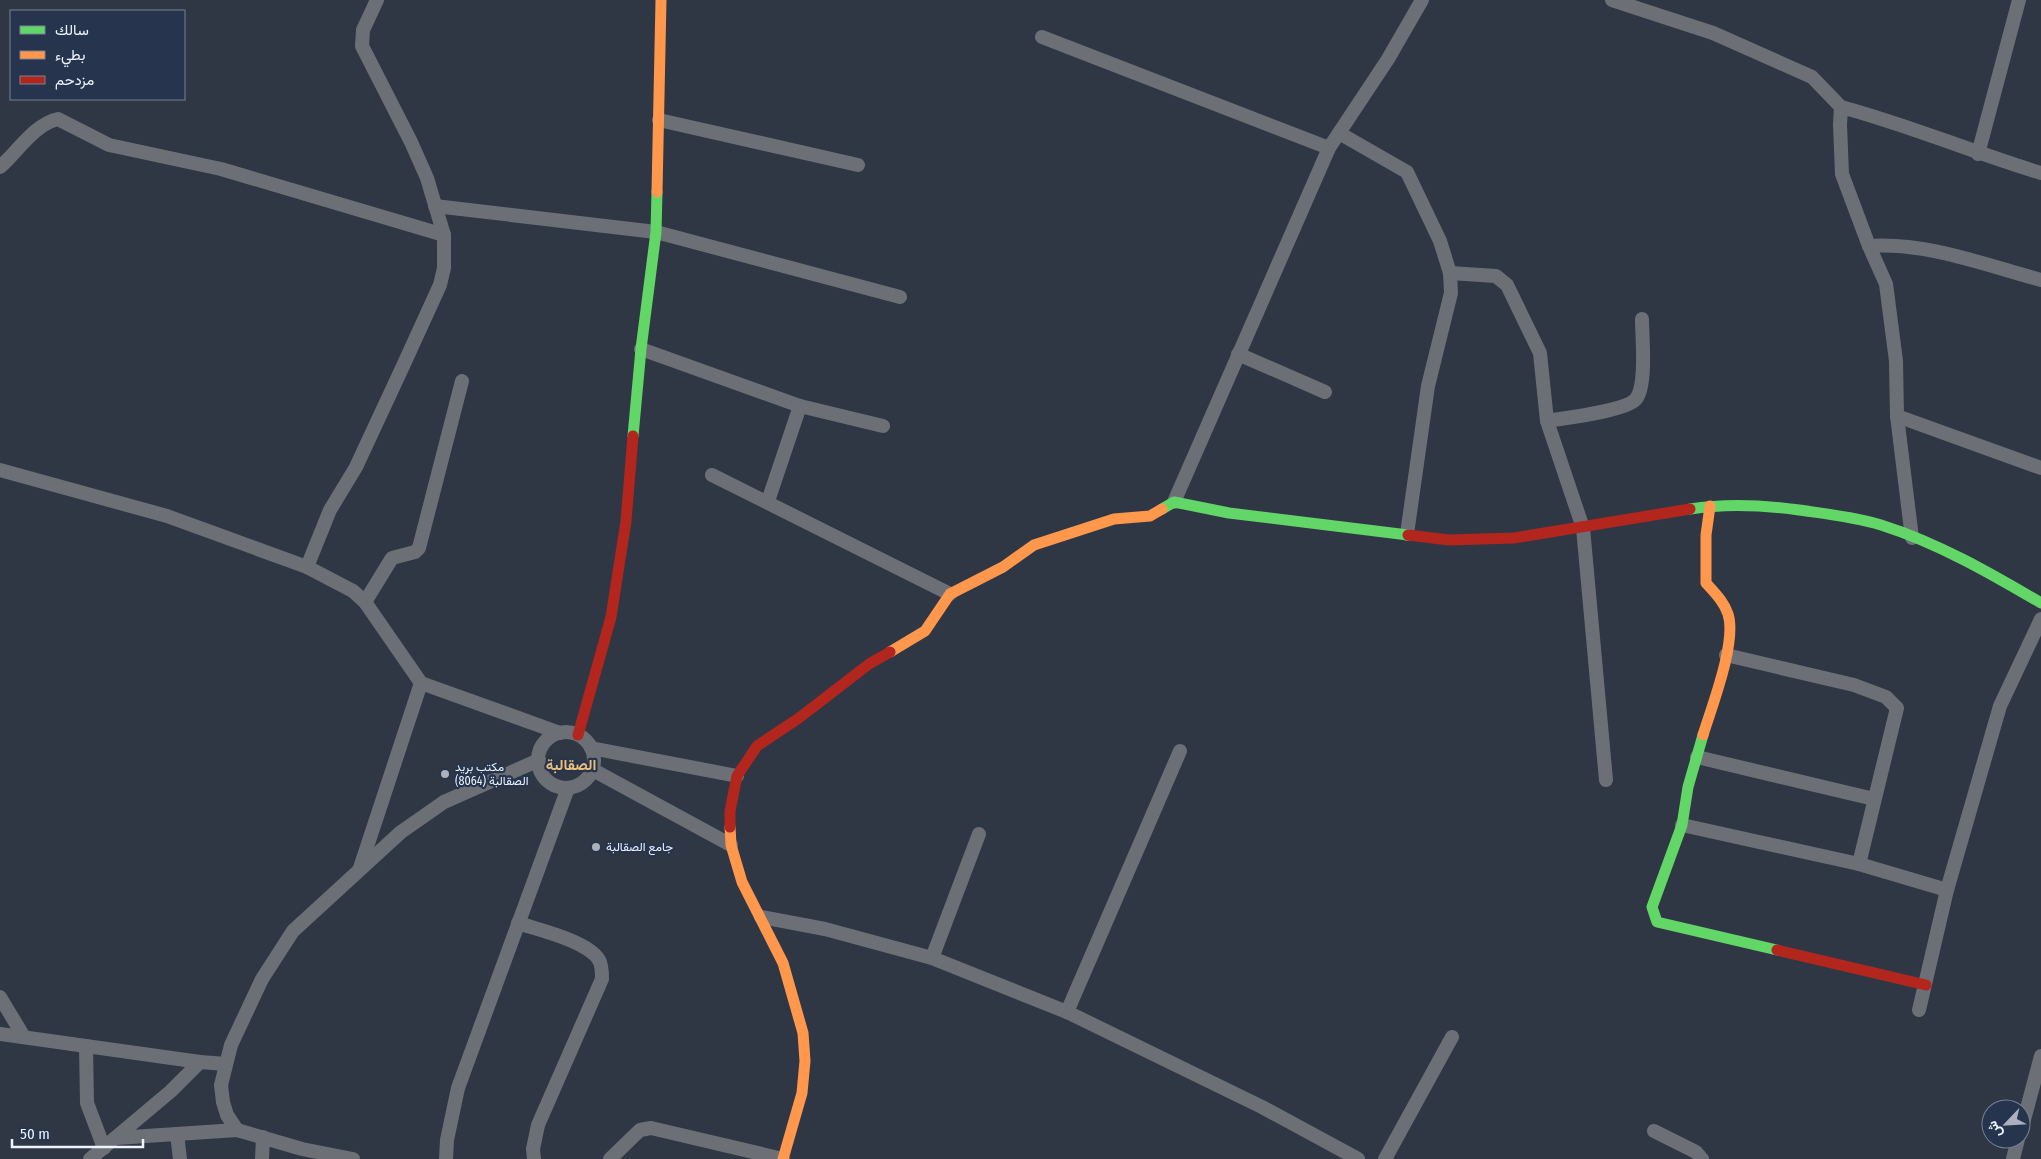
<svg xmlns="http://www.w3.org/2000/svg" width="2041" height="1159" viewBox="0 0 2041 1159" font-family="'Fira Sans Condensed',Vazirmatn,sans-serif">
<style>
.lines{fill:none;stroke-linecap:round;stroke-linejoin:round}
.street{stroke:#6c7076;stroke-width:14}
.fast{stroke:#63d668;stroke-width:11}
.slow{stroke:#ff974d;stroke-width:11}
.jam{stroke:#b3261e;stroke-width:11}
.poi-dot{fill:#abb2bd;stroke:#26354d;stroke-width:2}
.labels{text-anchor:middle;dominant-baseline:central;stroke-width:4.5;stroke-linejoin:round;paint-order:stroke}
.poi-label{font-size:12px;fill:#eef4fe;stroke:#26354d;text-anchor:start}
.quarter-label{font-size:15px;font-weight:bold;fill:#ebbe7a;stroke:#26354d}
</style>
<rect width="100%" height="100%" fill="#2f3744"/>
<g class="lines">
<g class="street">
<path d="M1612 0 1713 33 1812 77 1841 107"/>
<path d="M1042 37 1329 148"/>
<path d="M659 120 858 165"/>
<path d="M1339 133 1407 172 1440 241 1450 273 1451 293 1428 386 1407 534"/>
<path d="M1978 154 2019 0"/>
<path d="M0 167C18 151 35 124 58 119L109 145 221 169 444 235"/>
<path d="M435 206 656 232 900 297"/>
<path d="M1869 246C1927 242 1985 265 2041 280"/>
<path d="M1450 273 1496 276 1507 285 1540 353 1547 421 1583 528 1606 780"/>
<path d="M641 349 800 406 883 426"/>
<path d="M1238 354 1325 392"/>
<path d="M1897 416 2041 468"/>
<path d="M1547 421C1565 418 1626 411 1636 399 1647 385 1642 337 1642 319"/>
<path d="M0 470 167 516 307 567 353 591 365 602 421 683 560 733"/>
<path d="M712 475 950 594"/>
<path d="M768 501 800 406"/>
<path d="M1174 502 1329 148 1388 59 1422 0"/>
<path d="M1912 538 1897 416 1896 361 1886 284 1869 246 1842 174 1840 125 1841 107C1909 125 1974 153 2041 173"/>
<path d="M307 567 330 510 356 467 403 366 440 285 444 268V235L427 178 411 142 362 46 363 30 377 0"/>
<path d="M365 602 392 558 415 552 419 548 462 381"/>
<path d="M1726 655 1854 685 1886 697 1897 708 1859 864"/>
<circle cx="566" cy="760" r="28"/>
<path d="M591 748 737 776"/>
<path d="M1697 757 1874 799"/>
<path d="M593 770 731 845"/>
<path d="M1682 825 1859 864 1947 890 2000 706 2041 619"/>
<path d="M360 868 421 683"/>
<path d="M761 917 825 929 932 958 1067 1012 1262 1107 1358 1159"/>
<path d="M518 923C539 930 588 941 599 960 602 965 602 972 602 979L538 1125 533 1149 534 1159"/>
<path d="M932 958 979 834"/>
<path d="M0 997 24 1037"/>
<path d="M1919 1010 1947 890"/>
<path d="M1067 1012 1180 751"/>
<path d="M0 1034 200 1062 226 1064"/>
<path d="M86 1046 87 1103 104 1148"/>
<path d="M237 1130 227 1115 223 1102 221 1085 231 1045 262 979 293 931 401 832 444 802 539 760"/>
<path d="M1654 1131 1696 1152 1702 1159"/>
<path d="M2021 1131 2041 1056"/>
<path d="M177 1134 180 1159"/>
<path d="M116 1138 237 1130 302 1149 353 1159"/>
<path d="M90 1159 171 1091 200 1062"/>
<path d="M262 1159 263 1137"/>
<path d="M446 1159 447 1140 458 1088 568 788"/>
<path d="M610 1159 640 1130 651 1128 783 1159"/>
<path d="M1385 1159 1452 1037"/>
<path d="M2013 1159 2018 1139"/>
</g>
<g class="fast">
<path d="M633 436 641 349 656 232 657 192"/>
<path d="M1162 509 1174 502 1229 513 1408 535"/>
<path d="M1690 509C1727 503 1763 505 1799 510 1827 514 1855 517 1881 525 1938 543 1990 573 2041 603"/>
<path d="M1703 735 1688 787 1682 825 1652 907 1657 922 1777 950"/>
</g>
<g class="slow">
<path d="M657 192 661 0"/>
<path d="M890 652 925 631 950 594 1003 567 1034 545 1114 519 1150 516 1162 509"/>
<path d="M1703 735C1712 706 1737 642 1728 614 1724 602 1715 593 1706 583V535L1710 506"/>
<path d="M730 827 731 845 742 882 783 963 803 1033 805 1061 802 1093 783 1159"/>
</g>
<g class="jam">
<path d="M1408 535 1449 540 1514 538 1690 509"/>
<path d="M578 735 611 617 626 521 633 436"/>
<path d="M730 827V811L737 776 757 746 799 718 869 664 890 652"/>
<path d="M1777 950 1926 985"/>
</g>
</g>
<g class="poi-dot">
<circle cx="445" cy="774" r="5"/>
<circle cx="596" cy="847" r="5"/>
</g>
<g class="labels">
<g class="poi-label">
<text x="455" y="767">مكتب بريد<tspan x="455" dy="14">الصقالبة (8064)</tspan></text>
<text x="606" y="847">جامع الصقالبة</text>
</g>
<g class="quarter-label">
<text x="571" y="765">الصقالبة</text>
</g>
</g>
<rect x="10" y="10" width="175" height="90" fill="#26354d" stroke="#768194"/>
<rect x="20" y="26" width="25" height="8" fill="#63d668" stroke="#768194"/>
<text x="55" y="35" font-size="15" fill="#eef4fe">سالك</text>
<rect x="20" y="51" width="25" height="8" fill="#ff974d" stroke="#768194"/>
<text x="55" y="60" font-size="15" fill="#eef4fe">بطيء</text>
<rect x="20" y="76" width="25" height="8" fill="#b3261e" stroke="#768194"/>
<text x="55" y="85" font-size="15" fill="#eef4fe">مزدحم</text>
<g transform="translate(2006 1124) rotate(245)"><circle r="24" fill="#26354d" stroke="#768194"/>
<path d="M0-4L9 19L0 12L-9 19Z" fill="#abb2bd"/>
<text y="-8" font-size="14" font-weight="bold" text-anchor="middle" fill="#eef4fe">ش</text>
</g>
<path d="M12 1139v8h131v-8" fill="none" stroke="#eef4fe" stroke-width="2.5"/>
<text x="20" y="1139" font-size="15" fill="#eef4fe" stroke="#26354d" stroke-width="4" paint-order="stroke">50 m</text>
</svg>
